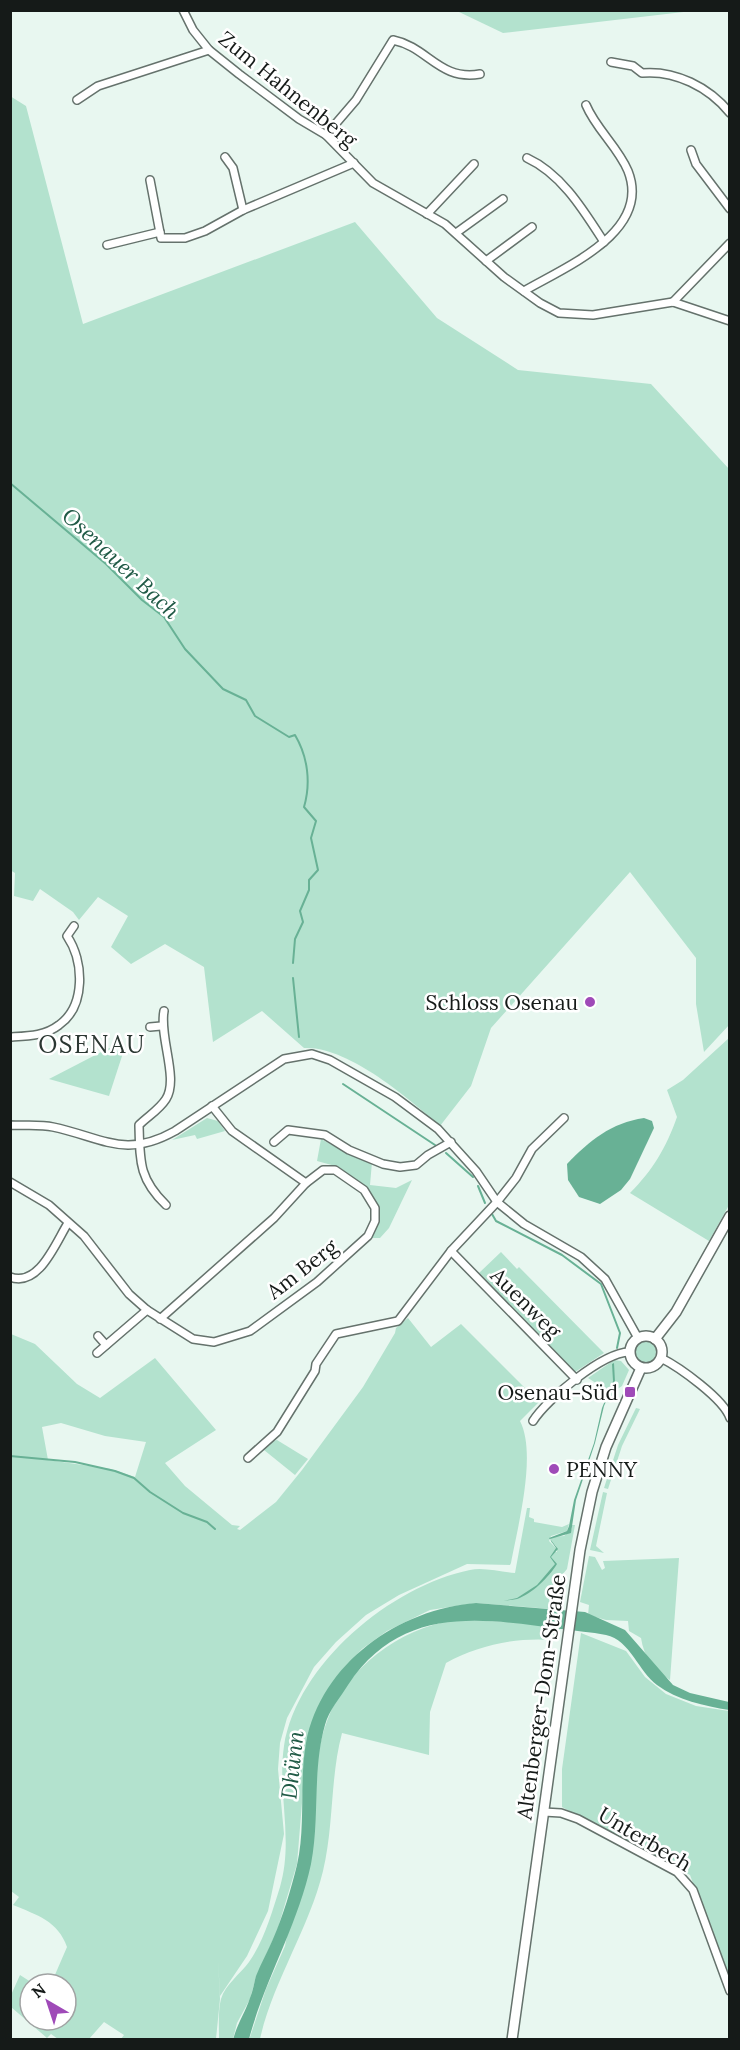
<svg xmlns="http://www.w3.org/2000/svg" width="740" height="2050" viewBox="0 0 740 2050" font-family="Lora,serif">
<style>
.green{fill:#b3e2ce;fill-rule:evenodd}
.water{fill:#68b195}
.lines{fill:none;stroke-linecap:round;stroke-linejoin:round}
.stream{stroke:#68b195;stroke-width:2}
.minor-casing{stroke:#65726c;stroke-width:10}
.secondary-casing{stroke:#65726c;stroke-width:12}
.minor{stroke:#fff;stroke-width:7}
.secondary{stroke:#fff;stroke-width:9}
.poi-dot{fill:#9f4ab8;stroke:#fff;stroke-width:2}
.labels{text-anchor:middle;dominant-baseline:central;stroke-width:5;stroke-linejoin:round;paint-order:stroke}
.street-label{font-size:21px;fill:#151a18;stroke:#fff}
.poi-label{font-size:21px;fill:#151a18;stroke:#fff;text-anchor:end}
.water-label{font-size:22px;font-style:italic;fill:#205a46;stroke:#fff}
.quarter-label{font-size:24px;letter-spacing:1.5px;fill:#2b3732;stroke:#fff}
</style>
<rect width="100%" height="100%" fill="#e8f7f0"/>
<g class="green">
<path d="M457 11H692L503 33Z"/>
<path d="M10 96 26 106 83 324 355 222 437 318 518 370 651 384 729 469 730 1024 704 1052 696 1004V958L630 872 491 1028 471 1086 440 1126C409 1098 346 1045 304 1048L262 1011 213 1042 204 967 165 944 131 964 111 947 128 916 98 897 79 920 73 912 40 889 33 901 14 896 15 873 10 870Z"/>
<path d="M729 1038V1205L709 1241 630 1193C653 1170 666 1148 677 1117L667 1090 683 1080Z"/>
<path d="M109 1048 123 1053 109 1096 49 1079Z"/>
<path d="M207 1118 218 1121 225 1131 197 1139 195 1135 172 1140Z"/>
<path d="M321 1139 345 1152 372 1162 370 1185 396 1188 412 1180 389 1228 380 1238H369L378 1208 374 1198 365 1187 339 1167 317 1161Z"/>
<path d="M501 1252 517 1269 519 1267 604 1353 575 1372 479 1273Z"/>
<path d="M408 1318 431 1347 461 1324 539 1402 520 1421C537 1454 518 1525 511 1563L510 1565 467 1564 399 1595 366 1615 336 1642 314 1667 287 1718 280 1743 278 1769 284 1834 268 1911 247 1956 220 1996 218 1958 220 1999 216 2039H121L124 2035 104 2022 89 2039H58L51 2034 47 2038 11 2007V1995L20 1975 34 1984H30V2020H66V1984H51L67 1947C58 1921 37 1915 13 1905L19 1897 11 1891V1334L35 1344 77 1384 100 1398 155 1358 216 1430 165 1463 185 1486 232 1525 240 1526 237 1529 240 1530 276 1502 302 1470 363 1387 395 1333 396 1328ZM61 1423 105 1436 146 1442 135 1477 111 1469 48 1460 42 1427Z"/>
<circle cx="645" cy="1352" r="11"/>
<path d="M614 1360 621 1361 629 1370 622 1386 613 1392 616 1395 614 1397 600 1392 602 1387 588 1378Z"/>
<path d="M636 1408 640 1409 622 1446 608 1489 604 1488 618 1445Z"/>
<path d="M277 1440 308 1459 295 1475 264 1450 270 1442Z"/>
<path d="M603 1492 607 1493 596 1546 604 1553 590 1550Z"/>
<path d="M527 1508H530L529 1517 534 1519V1522L562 1527 569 1524 567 1531 551 1536 549 1541 556 1548 555 1552H557L556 1546 551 1542V1537L564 1536 572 1529 571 1525H575L567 1569 562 1575 566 1576 563 1610 476 1603 430 1610 387 1631 362 1649 343 1669 314 1719 307 1742 297 1864 277 1931 256 1977 250 1999 237 2023 233 2039 219 2040C219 2027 218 2010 221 1999 225 1985 241 1973 249 1962 264 1941 272 1912 280 1887 294 1839 277 1793 284 1746 297 1664 391 1586 470 1570 483 1567 501 1572 515 1573Z"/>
<path d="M589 1556 595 1557 602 1570 605 1568 603 1561 679 1558 670 1680C654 1669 644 1658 641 1638L629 1631 628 1621 606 1620 588 1615 589 1605 580 1602Z"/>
<path d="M454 1620 521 1622 560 1629 553 1640C517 1637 478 1645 446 1663L430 1712 429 1755 342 1733C330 1778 334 1825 323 1871 309 1929 273 1981 260 2039L249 2040 266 1989 285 1946 315 1789C316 1767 319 1742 327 1721 347 1667 399 1629 454 1620Z"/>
<path d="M581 1633 626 1651 645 1677 666 1694 696 1706 729 1711V1980L690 1875 562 1807V1769Z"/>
</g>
<g class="water">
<path d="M644 1118 652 1121 654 1128 630 1179 621 1190 600 1204 579 1197 568 1180 567 1164C590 1140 611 1123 644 1118Z"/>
<path d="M614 1363 615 1382 604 1406 595 1443 576 1500 571 1533 550 1539 558 1549 551 1557 557 1564C549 1577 532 1594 517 1599 512 1600 507 1600 503 1601L517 1598 537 1585 555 1564 550 1557 556 1548 549 1538 567 1531 569 1526 574 1500 594 1443 602 1408 613 1381 612 1364Z"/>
<path d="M476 1603 585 1612 625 1630 673 1685 690 1693 729 1702V1710C705 1706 677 1700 657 1685 639 1672 630 1640 606 1635 591 1632 576 1631 561 1629 479 1618 401 1605 348 1685 340 1698 329 1710 325 1725 312 1771 320 1818 311 1864 298 1925 265 1979 249 2039L233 2040C237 2024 245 2013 250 1998 253 1991 254 1983 256 1976 261 1963 268 1951 273 1939 283 1916 291 1889 297 1865 306 1826 299 1783 306 1743 321 1663 399 1609 476 1603Z"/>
</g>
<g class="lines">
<g class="stream">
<path d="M10 483 106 564 142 600 164 617 185 649 223 689 246 700 255 716 289 737 295 735C308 757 311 783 304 807L316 821 311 838 318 870 309 880V890L300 911 303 922 295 939 293 963"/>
<path d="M293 978 299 1037"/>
<path d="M343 1084 435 1145"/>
<path d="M446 1153 473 1177"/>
<path d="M478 1186 485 1203"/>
<path d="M492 1214 496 1221 562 1255 601 1284 620 1333 617 1348"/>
<path d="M10 1456 75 1462 115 1471 134 1478 150 1492 183 1513 207 1522 215 1529"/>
</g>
<defs>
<g id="minor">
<path d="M183 10 193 30 209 50 239 74 299 119 326 135 373 183 445 224 504 277 540 303 559 313 593 315 673 302 730 321"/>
<path d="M611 62 633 66 642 73C675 70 709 87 730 113"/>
<path d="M77 100 98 86 209 50"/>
<path d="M326 135 356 100 393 40C428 47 439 81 480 74"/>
<path d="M691 150 696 164 730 209"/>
<path d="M225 157 233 168 243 210"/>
<path d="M527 158C562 174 584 211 604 242"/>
<path d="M150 180 161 238H185L205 231 243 210 354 163"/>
<path d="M427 214 474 164"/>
<path d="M456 233 503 199"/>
<path d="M107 245 160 232"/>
<path d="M486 261 532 227"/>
<path d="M524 291C565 267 652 232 628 171 618 147 596 129 586 105"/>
<path d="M673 302 730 243"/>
<path d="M164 1011C159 1037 179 1079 166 1099 159 1110 148 1116 139 1125 140 1162 139 1179 166 1205"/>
<path d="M150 1027 161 1026"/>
<path d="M10 1037C28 1036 45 1036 59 1025 86 1006 84 961 67 936L74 926"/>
<path d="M10 1125C24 1126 40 1124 53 1127 104 1138 125 1159 175 1131L284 1059 312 1054 330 1060 395 1097 438 1129 476 1171 497 1202 524 1224 581 1257 605 1279 638 1338"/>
<path d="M274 1142 288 1130 325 1135 349 1150 383 1164 400 1167 416 1165 428 1155 451 1142"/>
<path d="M10 1182 49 1205 84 1236 129 1294 147 1310 193 1339 214 1342 250 1331 317 1282 368 1236 375 1221V1208L364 1190 335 1170H323L306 1183"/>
<path d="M451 1251 577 1380"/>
<path d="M10 1277C39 1288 56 1242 68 1223"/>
<path d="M160 1319 274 1218 306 1183 232 1131 212 1106"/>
<path d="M98 1336 106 1345"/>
<path d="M97 1353 147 1310"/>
<path d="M661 1358C679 1367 724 1399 730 1418"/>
<path d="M533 1421C547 1399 602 1353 629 1352"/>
<path d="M248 1458 277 1432 315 1371 316 1364 336 1334 398 1321 451 1251 497 1202 516 1178 532 1149 564 1118"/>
<path d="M544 1812 561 1813 578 1819 677 1872 693 1890 730 1991"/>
</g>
<g id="secondary">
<circle cx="646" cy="1352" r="16"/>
<path d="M655 1339 676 1312 730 1216"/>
<path d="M512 2040 580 1550 592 1492 606 1447 641 1368"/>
</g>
</defs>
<use href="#minor" class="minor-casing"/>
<use href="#secondary" class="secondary-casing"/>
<use href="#minor" class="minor"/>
<use href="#secondary" class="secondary"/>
</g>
<g class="poi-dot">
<circle cx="590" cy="1002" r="6"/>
<rect x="624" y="1386" width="12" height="12" rx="3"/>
<circle cx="554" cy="1469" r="6"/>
</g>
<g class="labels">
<g class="street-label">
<text transform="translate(288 89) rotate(39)">Zum Hahnenberg</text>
<text transform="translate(302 1269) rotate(-38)">Am Berg</text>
<text transform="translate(526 1303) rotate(45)">Auenweg</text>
<text transform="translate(541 1697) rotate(-82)">Altenberger-Dom-Straße</text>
<text transform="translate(645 1839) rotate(31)">Unterbech</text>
</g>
<g class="poi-label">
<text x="578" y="1002">Schloss Osenau</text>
<text x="618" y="1392">Osenau-Süd</text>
<text x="566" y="1469" text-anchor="start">PENNY</text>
</g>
<g class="water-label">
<text transform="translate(121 563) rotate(43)">Osenauer Bach</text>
<text transform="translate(292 1765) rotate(-84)">Dhünn</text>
</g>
<g class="quarter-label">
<text x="92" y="1044">OSENAU</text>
</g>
</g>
<rect width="740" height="2050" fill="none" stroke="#151a18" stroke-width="24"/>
<g transform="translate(48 2002) rotate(321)"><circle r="28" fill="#ffffff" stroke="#a1a3a3" stroke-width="1.5"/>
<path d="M0-4.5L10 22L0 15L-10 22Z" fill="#9f4ab8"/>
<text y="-9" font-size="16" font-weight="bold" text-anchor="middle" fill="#151a18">N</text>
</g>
</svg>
